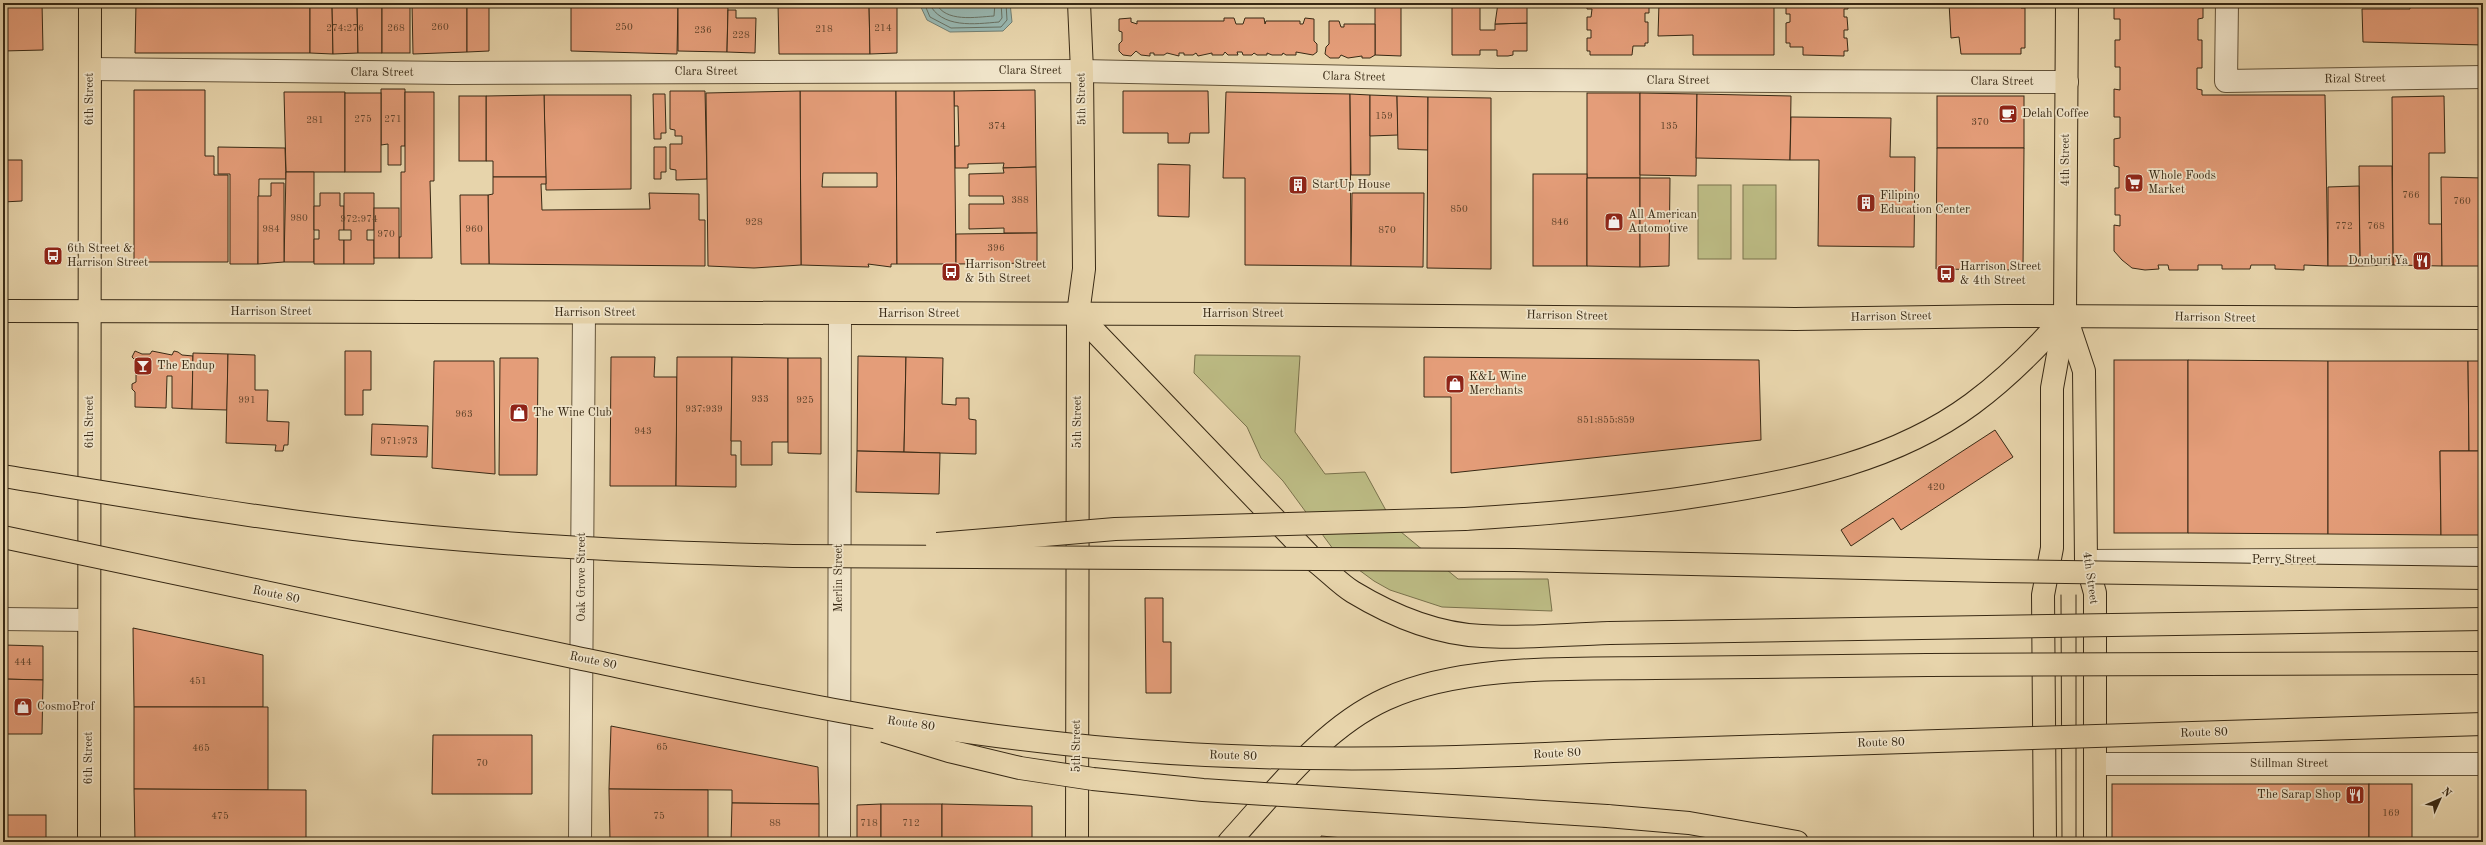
<svg xmlns="http://www.w3.org/2000/svg" width="2486" height="845" viewBox="0 0 2486 845" font-family="'Old Standard TT',serif">
<style>
.green{fill:#bcbb84;stroke:#7a724c}
.water{fill:#98b7b1;stroke:#727e72}
.lines{fill:none;stroke-linecap:round;stroke-linejoin:round}
.shore{stroke:#687062;stroke-width:1}
.building{fill:#e49d79;stroke:#382914;fill-rule:evenodd}
.minor-casing{stroke:#64543a;stroke-width:24}
.major-casing{stroke:#382914;stroke-width:24}
.highway-casing{stroke:#382914;stroke-width:24}
.minor{stroke:#efe3c8;stroke-width:22}
.major{stroke:#e7d4ab;stroke-width:22}
.highway{stroke:#e7d4ab;stroke-width:22}
.tram{stroke:#382914;stroke-width:1}
.highway-bridge-casing{stroke:#382914;stroke-width:24;stroke-linecap:butt}
.highway-bridge{stroke:#e7d4ab;stroke-width:22}
.labels{text-anchor:middle;dominant-baseline:central;stroke-width:3.5;stroke-linejoin:round;paint-order:stroke}
.number-label{font-size:10px;fill:#63462d}
.street-label{font-size:12px;fill:#382914;stroke:#efe3c8}
.poi-label{font-size:12px;fill:#382914;stroke:#efe3c8;text-anchor:start}
</style>
<rect width="100%" height="100%" fill="#e7d4ab"/>
<filter id="stains"><feTurbulence type="fractalNoise" baseFrequency=".005" numOctaves="4"/><feColorMatrix values="0 0 0 0 .2 0 0 0 0 .09 0 0 0 0 .02 0 0 0 .5 -.17"/></filter>
<radialGradient id="worn" r=".72"><stop offset=".6" stop-color="#630" stop-opacity="0"/><stop offset="1" stop-color="#630" stop-opacity=".3"/></radialGradient>
<g class="green">
<rect x="1698" y="185" width="33" height="74"/>
<rect x="1743" y="185" width="33" height="74"/>
<path d="M1195 355 1300 356 1295 432 1325 474 1365 472 1395 527 1458 579H1548L1552 611 1442 607 1390 590 1374 581 1336 553 1283 481 1261 458 1247 427 1194 373Z"/>
</g>
<path class="water" d="M919 3H1010L1012 22 1003 31 950 32 927 20Z"/>
<g class="lines">
<g class="shore">
<path d="M924 3 930 17 951 28 1001 27 1007 20 1006 3"/>
<path d="M929 3C941 29 975 24 999 22L1002 18 1001 3"/>
<path d="M936 3C945 23 976 17 994 16L995 3"/>
</g>
</g>
<g class="building">
<path d="M3 3H42L43 50 3 51Z"/>
<path d="M136 3H310V53H135Z"/>
<path d="M310 3H332L333 54 310 53Z"/>
<path d="M332 3H357L358 53 333 54Z"/>
<path d="M357 3H382V53H358Z"/>
<rect x="382" y="3" width="28" height="50"/>
<path d="M412 3H467V52L413 54Z"/>
<path d="M467 3H489V51L467 52Z"/>
<path d="M571 3H678L677 54 571 51Z"/>
<path d="M678 3H728L727 52 678 51Z"/>
<path d="M778 3H869L870 54H779Z"/>
<path d="M869 3H897V53L870 54Z"/>
<path d="M1375 3H1401V56L1375 55Z"/>
<path d="M1452 3H1480V30H1495V24L1527 23V51H1513V55L1508 56H1497V50H1480V55H1452Z"/>
<path d="M1498 3H1527V23L1495 24Z"/>
<path d="M1587 3H1649V13H1645V22H1648V43H1645V46H1633L1632 55H1590V51H1587V38H1591V30H1587V17H1591L1592 9H1587Z"/>
<path d="M1659 3H1774V55H1693V35L1658 36Z"/>
<path d="M1786 3H1848V9H1844V17H1847L1848 30H1844V38H1847L1848 51H1844V56L1803 55V47H1790V43H1786V23L1790 22V14H1786Z"/>
<path d="M1949 3H2021V8H2025V48H2021V54H1961L1959 37 1951 38Z"/>
<path d="M2114 3H2203V18L2198 19V40H2202V68H2197V89L2202 90V95H2325L2328 266 2304 265V270L2275 269V265H2251L2250 269H2222V265H2198V270H2169L2168 265H2158L2159 269 2145 270 2132 268 2122 260 2114 251V225L2120 226V215H2115V188H2119V167L2114 166V139L2120 138V117H2114V89L2120 90V67H2115V40H2120V19H2114Z"/>
<path d="M2410 3H2483V45L2363 42 2362 9H2410Z"/>
<path d="M728 10H736V18H756L755 53 727 52Z"/>
<path d="M1131 18V22L1137 24V21H1224V18H1234L1236 24H1243L1245 18H1264L1265 24 1266 21H1300V24H1303L1305 18 1314 19V41L1317 44V52L1313 55 1296 52V55H1286L1283 53 1282 55H1272L1267 53V55H1257L1254 53 1252 55H1243L1242 52H1237L1238 55H1228L1225 52 1223 55H1212V53L1198 56 1196 53 1193 55H1184V53H1179V56L1167 53 1164 55H1154V53H1150V56L1141 55 1136 51 1131 56 1123 55 1119 51V44L1122 41V32L1119 31V19Z"/>
<path d="M1329 21H1339L1341 27H1344V24H1375V55L1370 58H1362V56L1348 58 1341 55 1339 58H1330L1325 54 1326 47 1329 44Z"/>
<path d="M381 89H405V146H401V165H388V144L381 145Z"/>
<path d="M134 90H205V156H214V175H228V262H134Z"/>
<path d="M1035 90 1036 167 1003 168 1004 163 968 164V168H955V146H959L958 106H954V91Z"/>
<path d="M670 91H705L707 179 676 180V170L670 169V144H682V136H675V130L670 129Z"/>
<path d="M800 91H896L897 264H891V267L868 264 869 267 801 265ZM823 173H877V187H822Z"/>
<path d="M800 91 801 265 754 268 708 266 706 93Z"/>
<path d="M896 91H954L956 264H897Z"/>
<path d="M1123 91H1208L1209 133H1190L1189 143H1168V133H1123Z"/>
<path d="M284 92H345V172H286Z"/>
<path d="M405 92H434V181H430L432 258H399V237H401V172H405Z"/>
<path d="M1226 92 1350 94 1351 266 1245 265V178H1223Z"/>
<rect x="345" y="93" width="36" height="79"/>
<rect x="1587" y="93" width="53" height="85"/>
<path d="M1640 93 1697 94 1696 176 1640 175Z"/>
<path d="M653 94H665L666 133H661V139H654Z"/>
<path d="M1350 94 1370 95V175H1351Z"/>
<path d="M1697 94 1791 96 1790 160 1696 158Z"/>
<path d="M544 95H631V189L546 190Z"/>
<path d="M544 95 546 177H493V161H486V96Z"/>
<path d="M1370 95 1397 96 1398 135 1370 136Z"/>
<rect x="459" y="96" width="27" height="65"/>
<path d="M1397 96 1428 97V150L1398 149Z"/>
<rect x="1937" y="96" width="87" height="52"/>
<path d="M2444 96 2445 153H2429V224H2442V266L2393 265 2392 97Z"/>
<path d="M1428 97 1491 98V269L1427 268Z"/>
<path d="M1791 117 1891 118 1890 157H1915L1914 247 1818 246 1819 160H1790Z"/>
<path d="M218 147 285 148 286 179H259L258 264H230V174H218Z"/>
<path d="M654 147H666V172H661V179H654Z"/>
<path d="M1937 148H2024L2023 270 1936 269Z"/>
<path d="M3 160H22V201L3 202Z"/>
<path d="M1158 164 1190 165 1189 217 1158 216Z"/>
<path d="M2359 166H2392L2393 265 2360 266Z"/>
<path d="M1036 167 1037 233H1004V228L969 229V204H1004L1003 196H969V174L1004 173 1003 168Z"/>
<path d="M286 172H314V262H284Z"/>
<rect x="1533" y="174" width="54" height="92"/>
<path d="M493 177H546V184H541L542 210 650 209 649 193 699 194V220H705V266L489 264 488 195 493 194Z"/>
<path d="M2441 177 2483 178V266H2442Z"/>
<path d="M1587 178H1640V267L1587 266Z"/>
<path d="M1640 178H1670L1669 266 1640 267Z"/>
<path d="M271 183H284V262L258 264V196H271Z"/>
<path d="M2359 186 2360 266H2328V187Z"/>
<path d="M320 193H340V206H344V230H339V240H344V264H314V239H319V230H314V206H320Z"/>
<path d="M344 193H374V230H367V240H374V264H344V240H351V230H344Z"/>
<path d="M1352 193H1424L1423 267 1351 266Z"/>
<path d="M460 195H488L489 264H461Z"/>
<rect x="374" y="208" width="25" height="50"/>
<path d="M1037 233V263L956 264V234Z"/>
<path d="M135 351 142 354H150L152 351 172 355 174 351 178 352 182 355 193 356 192 409 172 408V376H167L166 408 135 407V392L132 389V384L136 382V361L132 357Z"/>
<path d="M345 351H371V390H363V415H345Z"/>
<path d="M193 353 228 354 227 410 192 409Z"/>
<path d="M228 354 255 355V390H268L267 421 289 422 288 445H284L283 451H275L276 445 226 443Z"/>
<path d="M858 356 906 357 904 452 857 451Z"/>
<path d="M611 357H655L654 377H677L676 486H610Z"/>
<path d="M677 357H732L731 455H736V487L676 486Z"/>
<path d="M732 357 788 358V442H772V465H741V441H731Z"/>
<path d="M906 357 943 358 942 404 956 405V398H969V419L976 420V454L904 452Z"/>
<path d="M1424 357 1759 360 1761 440 1451 473V397H1424Z"/>
<path d="M500 358H538L537 475H499Z"/>
<path d="M788 358H821V454L788 453Z"/>
<rect x="2114" y="360" width="74" height="173"/>
<path d="M2188 360 2328 361V534L2188 533Z"/>
<path d="M434 361H494L495 474 432 468Z"/>
<path d="M2328 361H2468L2469 451H2440L2441 535 2328 534Z"/>
<path d="M2468 361H2483V451H2469Z"/>
<path d="M372 424 428 426 427 457 371 455Z"/>
<path d="M1995 430 2013 457 1901 530 1893 518 1851 546 1841 530Z"/>
<path d="M857 451 940 453 939 494 856 492Z"/>
<path d="M2440 451H2483V535H2441Z"/>
<path d="M1145 598H1163V642H1171V693H1146Z"/>
<path d="M133 628 263 655V707H134Z"/>
<path d="M3 645 43 646V680L3 679Z"/>
<path d="M3 679 43 680 42 734H3Z"/>
<path d="M134 707H268V790L134 789Z"/>
<path d="M611 726 818 767 819 804 732 803V790L609 789Z"/>
<path d="M433 735H532V794H432Z"/>
<rect x="2112" y="784" width="257" height="58"/>
<rect x="2369" y="784" width="43" height="58"/>
<path d="M134 789 306 790V842H135Z"/>
<path d="M609 789 708 790V842H610Z"/>
<path d="M732 803 819 804V842H731Z"/>
<path d="M881 804V842H857V805Z"/>
<rect x="881" y="804" width="61" height="38"/>
<path d="M942 804 1032 806V842H942Z"/>
<rect x="3" y="815" width="43" height="27"/>
<path d="M1321 836 1388 842H1321Z"/>
<path d="M1463 838 1510 842H1463Z"/>
</g>
<g class="lines">
<defs>
<g id="minor">
<path d="M2227 3 2226 81 2483 77"/>
<path d="M90 69 453 73 1082 71 1498 80 2067 82"/>
<path d="M2086 561 2483 559"/>
<path d="M3 619 89 620"/>
<path d="M2096 764H2483"/>
<path d="M580 842 584 313"/>
<path d="M839 842 840 313"/>
</g>
<g id="major">
<path d="M3 311 1218 314 1795 319 2005 316 2483 318"/>
<path d="M2066 317 2084 371 2086 561 2095 593V842"/>
<path d="M89 842 90 3"/>
<path d="M1077 842 1078 314 1084 269 1082 71 1079 3"/>
<path d="M2045 842 2043 595 2052 548V388L2065 316 2067 3"/>
</g>
<g id="highway">
<path d="M1078 314 1315 561C1328 571 1340 584 1353 592 1391 615 1437 634 1482 636 1524 639 1568 634 1610 633"/>
<path d="M1465 519C1547 514 1629 507 1711 494 1801 480 1896 460 1972 404 2007 378 2037 348 2065 316"/>
<path d="M1607 816 1689 823 1797 842"/>
<path d="M1229 842C1275 792 1322 728 1386 699 1462 664 1573 669 1656 668 1746 667 1836 666 1927 665"/>
</g>
</defs>
<use href="#minor" class="minor-casing"/>
<use href="#major" class="major-casing"/>
<use href="#highway" class="highway-casing"/>
<use href="#minor" class="minor"/>
<use href="#major" class="major"/>
<use href="#highway" class="highway"/>
<g class="tram">
<path d="M2061 595 2062 842"/>
<path d="M2076 842V595"/>
</g>
<defs>
<g id="highway-bridge">
<path d="M3 476C120 495 237 515 354 529 500 546 646 552 793 556L1514 560 1994 571 2483 578"/>
<path d="M3 537C193 577 383 617 573 657 736 691 898 727 1065 744 1247 764 1430 760 1613 751L2483 724"/>
<path d="M937 544 1115 529 1465 519"/>
<path d="M1610 633 2483 619"/>
<path d="M1927 665 2483 663"/>
<path d="M884 731 949 751 1020 768 1093 779 1203 790 1607 816"/>
</g>
</defs>
<use href="#highway-bridge" class="highway-bridge-casing"/>
<use href="#highway-bridge" class="highway-bridge"/>
</g>
<defs>
<symbol id="cafe-square" viewBox="-11 -11 22 22"><rect x="-9" y="-9" width="18" height="18" rx="4" fill="#8f2418" stroke="#efe3c8"/><path d="M-5.5-4.5H6V0H3Q3 3.5 0 3.5H-2.5Q-5.5 3.5-5.5 0ZM3-3.2v2h1.7v-2ZM-6 4.5H4V6H-6Z" fill="#fff"/></symbol>
<symbol id="supermarket-square" viewBox="-11 -11 22 22"><rect x="-9" y="-9" width="18" height="18" rx="4" fill="#8f2418" stroke="#efe3c8"/><path d="M-6-5.5h2.5l.6 2H6L4.5 2H-2.5L-4.4-4H-6ZM-1.5 3.2a1.3 1.3 0 1 0 .1 0ZM3 3.2a1.3 1.3 0 1 0 .1 0Z" fill="#fff"/></symbol>
<symbol id="building-square" viewBox="-11 -11 22 22"><rect x="-9" y="-9" width="18" height="18" rx="4" fill="#8f2418" stroke="#efe3c8"/><path d="M-4-6H4V6H1V3H-1V6H-4ZM-2.5-4.3h1.7v1.8h-1.7ZM.8-4.3h1.7v1.8H.8ZM-2.5-1h1.7V.8h-1.7ZM.8-1h1.7V.8H.8Z" fill="#fff"/></symbol>
<symbol id="shop-square" viewBox="-11 -11 22 22"><rect x="-9" y="-9" width="18" height="18" rx="4" fill="#8f2418" stroke="#efe3c8"/><path d="M-5-2.5h2.3a2.7 3.5 0 0 1 5.4 0H5L5.5 6h-11ZM-1.5-2.5h3a1.5 2.3 0 0 0-3 0Z" fill="#fff"/></symbol>
<symbol id="bus-square" viewBox="-11 -11 22 22"><rect x="-9" y="-9" width="18" height="18" rx="4" fill="#8f2418" stroke="#efe3c8"/><path d="M-5-6H5V4H4V6H2V4H-2V6H-4V4H-5ZM-3.5-4V0h7V-4ZM-3.5 1.2v1.5H-2V1.2ZM2 1.2v1.5H3.5V1.2Z" fill="#fff"/></symbol>
<symbol id="restaurant-square" viewBox="-11 -11 22 22"><rect x="-9" y="-9" width="18" height="18" rx="4" fill="#8f2418" stroke="#efe3c8"/><path d="M-5-6h1v4h1v-4h1v4h1v-4h1v5L-1.5 .5V6h-2V.5L-5-1ZM5-6V6H3V1.5H1.5Q1.5-4 5-6Z" fill="#fff"/></symbol>
<symbol id="bar-square" viewBox="-11 -11 22 22"><rect x="-9" y="-9" width="18" height="18" rx="4" fill="#8f2418" stroke="#efe3c8"/><path d="M-6-5H6L.8 .8V4.5H3.5V6h-7V4.5H-.8V.8Z" fill="#fff"/></symbol>
</defs>
<g fill-rule="evenodd">
<use href="#cafe-square" x="1997" y="103" width="22" height="22"/>
<use href="#supermarket-square" x="2123" y="172" width="22" height="22"/>
<use href="#building-square" x="1287" y="174" width="22" height="22"/>
<use href="#building-square" x="1855" y="192" width="22" height="22"/>
<use href="#shop-square" x="1603" y="211" width="22" height="22"/>
<use href="#bus-square" x="42" y="245" width="22" height="22"/>
<use href="#restaurant-square" x="2411" y="250" width="22" height="22"/>
<use href="#bus-square" x="940" y="261" width="22" height="22"/>
<use href="#bus-square" x="1935" y="263" width="22" height="22"/>
<use href="#bar-square" x="132" y="355" width="22" height="22"/>
<use href="#shop-square" x="1444" y="373" width="22" height="22"/>
<use href="#shop-square" x="508" y="402" width="22" height="22"/>
<use href="#shop-square" x="12" y="696" width="22" height="22"/>
<use href="#restaurant-square" x="2344" y="784" width="22" height="22"/>
</g>
<g class="labels">
<g class="number-label">
<text x="440" y="27">260</text>
<text x="624" y="27">250</text>
<text x="345" y="28">274;276</text>
<text x="396" y="28">268</text>
<text x="883" y="28">214</text>
<text x="824" y="29">218</text>
<text x="703" y="30">236</text>
<text x="741" y="35">228</text>
<text x="1384" y="116">159</text>
<text x="363" y="119">275</text>
<text x="393" y="119">271</text>
<text x="315" y="120">281</text>
<text x="1980" y="122">370</text>
<text x="997" y="126">374</text>
<text x="1669" y="126">135</text>
<text x="2411" y="195">766</text>
<text x="1020" y="200">388</text>
<text x="2462" y="201">760</text>
<text x="1459" y="209">850</text>
<text x="299" y="218">980</text>
<text x="359" y="219">972;974</text>
<text x="754" y="222">928</text>
<text x="1560" y="222">846</text>
<text x="2344" y="226">772</text>
<text x="2376" y="226">768</text>
<text x="271" y="229">984</text>
<text x="474" y="229">960</text>
<text x="1387" y="230">870</text>
<text x="386" y="234">970</text>
<text x="996" y="248">396</text>
<text x="760" y="399">933</text>
<text x="247" y="400">991</text>
<text x="805" y="400">925</text>
<text x="704" y="409">937;939</text>
<text x="464" y="414">963</text>
<text x="1606" y="420">851;855;859</text>
<text x="643" y="431">943</text>
<text x="399" y="441">971;973</text>
<text x="1936" y="487">420</text>
<text x="23" y="662">444</text>
<text x="198" y="681">451</text>
<text x="662" y="747">65</text>
<text x="201" y="748">465</text>
<text x="482" y="763">70</text>
<text x="2391" y="813">169</text>
<text x="220" y="816">475</text>
<text x="659" y="816">75</text>
<text x="775" y="823">88</text>
<text x="869" y="823">718</text>
<text x="911" y="823">712</text>
</g>
<g class="street-label">
<text x="1030" y="71">Clara Street</text>
<text x="706" y="72">Clara Street</text>
<text x="382" y="73">Clara Street</text>
<text transform="translate(1354 77) rotate(1)">Clara Street</text>
<text transform="translate(2355 79) rotate(-1)">Rizal Street</text>
<text x="1678" y="81">Clara Street</text>
<text x="2002" y="82">Clara Street</text>
<text transform="translate(90 99) rotate(-90)">6th Street</text>
<text transform="translate(1082 99) rotate(-91)">5th Street</text>
<text transform="translate(2066 160) rotate(-90)">4th Street</text>
<text x="271" y="312">Harrison Street</text>
<text x="595" y="313">Harrison Street</text>
<text x="919" y="314">Harrison Street</text>
<text x="1243" y="314">Harrison Street</text>
<text transform="translate(1567 316) rotate(1)">Harrison Street</text>
<text transform="translate(1891 317) rotate(-1)">Harrison Street</text>
<text transform="translate(2215 318) rotate(1)">Harrison Street</text>
<text transform="translate(90 422) rotate(-90)">6th Street</text>
<text transform="translate(1078 422) rotate(-90)">5th Street</text>
<text x="2284" y="560">Perry Street</text>
<text transform="translate(582 577) rotate(-90)">Oak Grove Street</text>
<text transform="translate(839 578) rotate(-90)">Merlin Street</text>
<text transform="translate(2090 578) rotate(82)">4th Street</text>
<text transform="translate(276 595) rotate(12)">Route 80</text>
<text transform="translate(593 661) rotate(12)">Route 80</text>
<text transform="translate(911 724) rotate(8)">Route 80</text>
<text transform="translate(2204 733) rotate(-2)">Route 80</text>
<text transform="translate(1881 743) rotate(-2)">Route 80</text>
<text transform="translate(1077 746) rotate(-90)">5th Street</text>
<text transform="translate(1557 754) rotate(-3)">Route 80</text>
<text transform="translate(1233 756) rotate(2)">Route 80</text>
<text transform="translate(89 758) rotate(-90)">6th Street</text>
<text x="2289" y="764">Stillman Street</text>
</g>
<g class="poi-label">
<text x="2022" y="114">Delah Coffee</text>
<text x="2148" y="176">Whole Foods<tspan x="2148" dy="14">Market</tspan></text>
<text x="1312" y="185">StartUp House</text>
<text x="1880" y="196">Filipino<tspan x="1880" dy="14">Education Center</tspan></text>
<text x="1628" y="215">All American<tspan x="1628" dy="14">Automotive</tspan></text>
<text x="67" y="249">6th Street &amp;<tspan x="67" dy="14">Harrison Street</tspan></text>
<text x="2408" y="261" text-anchor="end">Donburi Ya</text>
<text x="965" y="265">Harrison Street<tspan x="965" dy="14">&amp; 5th Street</tspan></text>
<text x="1960" y="267">Harrison Street<tspan x="1960" dy="14">&amp; 4th Street</tspan></text>
<text x="157" y="366">The Endup</text>
<text x="1469" y="377">K&amp;L Wine<tspan x="1469" dy="14">Merchants</tspan></text>
<text x="533" y="413">The Wine Club</text>
<text x="37" y="707">CosmoProf</text>
<text x="2341" y="795" text-anchor="end">The Sarap Shop</text>
</g>
</g>
<rect width="2486" height="845" fill="none" stroke="#e7d4ab" stroke-width="16"/>
<rect x="4" y="4" width="2478" height="837" fill="none" stroke="#382914" stroke-width="2"/>
<rect x="8" y="8" width="2470" height="829" fill="none" stroke="#382914"/>
<g transform="translate(2440 799) rotate(45)" stroke="#efe3c8" stroke-width="3" paint-order="stroke">
<path d="M0-3L7 15L0 10L-7 15Z" fill="#382914"/>
<text y="-6" font-size="11" font-weight="bold" text-anchor="middle" fill="#382914">N</text>
</g>
<rect width="100%" height="100%" filter="url(#stains)"/>
<rect width="100%" height="100%" fill="url(#worn)"/>
</svg>
